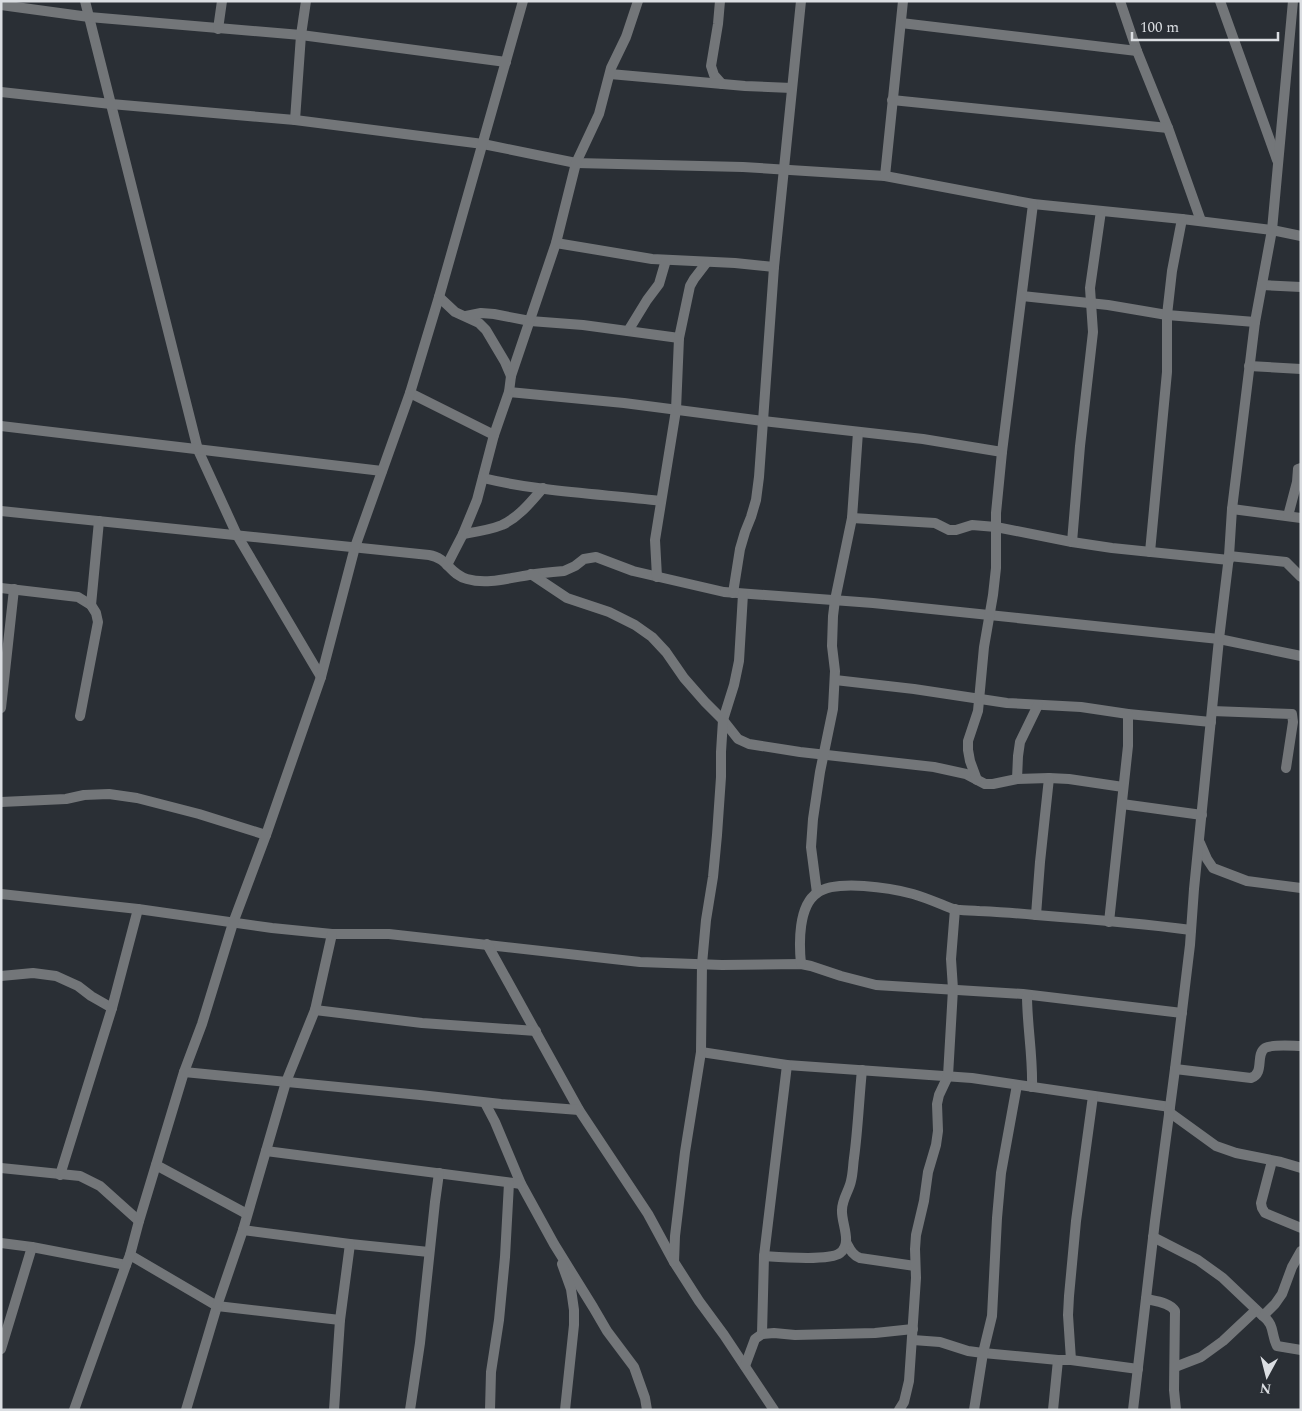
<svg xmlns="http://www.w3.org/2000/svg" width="1302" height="1411" viewBox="0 0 1302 1411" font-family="Spectral,serif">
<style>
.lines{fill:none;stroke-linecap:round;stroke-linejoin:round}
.minor{stroke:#737679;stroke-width:10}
</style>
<rect width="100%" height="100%" fill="#2a2f35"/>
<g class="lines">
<g class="minor">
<path d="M85 1 198 450 237 535 321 677"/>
<path d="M720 1 718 24 711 66 714 75 722 84"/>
<path d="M1120 1 1137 51 1168 128 1201 221"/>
<path d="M1220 1 1277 160"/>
<path d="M1 5 89 17 301 35 506 62"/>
<path d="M901 23 1137 51"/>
<path d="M218 29 222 1"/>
<path d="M610 74 745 86 792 88"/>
<path d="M1 92 111 104 295 120 483 144 576 163 743 167 885 176 1033 204 1182 219 1272 230 1301 236"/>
<path d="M892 100 1168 128"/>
<path d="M295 120 301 35 306 1"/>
<path d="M885 176 903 1"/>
<path d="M556 243 652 259 735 263 774 267"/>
<path d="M1262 285 1301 287"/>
<path d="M1022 296 1108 305 1167 315 1255 322"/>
<path d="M439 297 455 312 479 323 486 330 505 362 511 376"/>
<path d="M466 316 481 313 494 314 530 321 583 325 679 338"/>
<path d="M628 331 647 300 659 284 666 260"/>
<path d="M1249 366 1301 369"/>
<path d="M509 392 624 403 763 421 923 439 1002 452 1033 204"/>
<path d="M410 393 494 435"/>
<path d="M1 426 382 471"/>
<path d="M483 478C541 492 602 494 661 501"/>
<path d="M1232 509 1301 518"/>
<path d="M1 511 429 555C448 558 449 574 467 579 487 585 509 578 529 575 540 573 552 572 564 571L575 566 584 559 596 557 633 571 724 592 873 603 1219 639 1301 656"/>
<path d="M1288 516 1297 482 1298 469 1301 468"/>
<path d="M852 518 935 523 949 530H956L972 525 996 527 1072 542 1112 548 1229 560"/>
<path d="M463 534C476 532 490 530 502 525 519 517 531 502 543 488"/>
<path d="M1072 542 1080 446 1093 332 1090 288 1101 211"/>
<path d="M1150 552 1167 372V315L1172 271 1182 219"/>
<path d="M1229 556 1286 562 1301 577"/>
<path d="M447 565 463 534 477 500 494 435 509 392 511 376 556 243 576 163 599 114 611 68 626 37 638 1"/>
<path d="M531 574 567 598 609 612 635 625 652 637 666 652 684 678 705 702 723 720 738 739 749 744 800 752 934 767 966 774 985 784H993L1017 779 1049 778 1069 779 1123 787"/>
<path d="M657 577 655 540 676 410 679 338 690 286 694 279 707 262"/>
<path d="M1 588 78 597 91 605 96 613 98 622 80 716"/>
<path d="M733 593 740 549 745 532 751 517 756 500 759 477 774 267 801 1"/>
<path d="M91 605 99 521"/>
<path d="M835 680 914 689 1007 703 1081 707 1128 714 1211 722"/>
<path d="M1 708 14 589"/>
<path d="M1212 711 1292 714 1293 722 1286 768"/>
<path d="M1017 779 1018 756 1020 742 1038 705"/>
<path d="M977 780 970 761 968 750V741L978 711 984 647 993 595 996 568V513L1002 452"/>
<path d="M1 802 66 799 84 795 109 794 137 798 199 814 266 835"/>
<path d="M1122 804 1202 815"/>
<path d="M1200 843 1207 859 1213 868 1247 881 1301 888"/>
<path d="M817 893 811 847 813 819 820 772 833 709 835 671 832 646 833 616 835 600 852 518 858 432"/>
<path d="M1 894 138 909 272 928 332 934H389L640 962 722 965 801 964 811 966 841 976 876 985 1023 994 1182 1013"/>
<path d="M1036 915 1040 862 1049 778"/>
<path d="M1109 922 1128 746V714"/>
<path d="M487 944 579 1110 648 1214 674 1262 699 1301 724 1335 774 1410"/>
<path d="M801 964C799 944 798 906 817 893 836 879 891 888 913 894 927 898 940 904 953 909 961 911 971 910 979 911 998 912 1017 913 1036 915 1088 919 1139 923 1191 930"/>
<path d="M1 976 33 973 56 976 78 986 91 996 112 1008"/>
<path d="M1027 995C1027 1026 1033 1056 1032 1087"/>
<path d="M315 1010 422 1023 536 1031"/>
<path d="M701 1052 787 1065 972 1078 1170 1107"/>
<path d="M1175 1069 1251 1078C1265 1073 1255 1055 1265 1048 1272 1044 1293 1046 1301 1046"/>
<path d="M184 1072 420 1095 501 1104 579 1110"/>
<path d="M485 1103 495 1122 521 1184 554 1244 593 1307 607 1331 634 1367 645 1398 647 1410"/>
<path d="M1169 1112 1216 1146 1236 1153 1281 1162 1301 1168"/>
<path d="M266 1151 521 1184"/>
<path d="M1272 1161 1261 1203 1262 1208 1265 1213 1301 1228"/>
<path d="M156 1165 247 1214"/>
<path d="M1 1168 80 1176 100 1186 139 1221"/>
<path d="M60 1175 112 1008 138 909"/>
<path d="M243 1230 350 1244 429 1252"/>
<path d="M1153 1237 1198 1260 1223 1278 1263 1316C1275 1325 1271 1335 1277 1346L1301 1350"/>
<path d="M846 1242C850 1249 852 1255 860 1258L915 1266"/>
<path d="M1 1243 32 1247 126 1265"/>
<path d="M130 1255 217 1306 340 1320"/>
<path d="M764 1256C779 1257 830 1261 840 1253 853 1243 841 1223 842 1210 842 1199 849 1191 851 1181 853 1173 853 1165 854 1158 858 1129 859 1099 862 1070"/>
<path d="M674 1262 675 1236 685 1152 701 1052 702 964 706 920 713 877 717 835 721 777V752L723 720 734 685 739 661 743 594"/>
<path d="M562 1264 571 1289 574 1310V1325L565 1410"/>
<path d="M1146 1299C1155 1301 1170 1302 1175 1311L1174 1390 1176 1410"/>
<path d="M1263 1316 1275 1304 1282 1294 1292 1267 1301 1251"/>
<path d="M762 1334 764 1256 787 1065"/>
<path d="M913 1340 940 1342 968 1351 983 1353 1058 1360H1071L1138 1369"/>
<path d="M1 1349 32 1247"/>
<path d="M1071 1360 1068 1315 1069 1296 1076 1221 1093 1096"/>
<path d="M745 1366 755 1339 762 1334 774 1333 795 1335 875 1333 913 1329"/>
<path d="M1175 1367 1201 1357 1223 1341 1256 1310"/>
<path d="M74 1410 126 1265 130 1255 139 1221 184 1072 202 1024 233 923 266 835 321 677 355 547 410 393 439 297 523 1"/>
<path d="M186 1410 217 1306 243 1230 286 1082 315 1010 332 934"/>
<path d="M334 1410 340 1320 350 1244"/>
<path d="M410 1410 420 1343 435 1202 439 1173"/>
<path d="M490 1410 491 1372 499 1320 505 1257 509 1183"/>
<path d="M899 1410 904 1402 909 1381 916 1278 915 1249 916 1235 924 1201 928 1172 936 1145 938 1131 937 1104 939 1095 948 1076 953 989 951 959 955 909"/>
<path d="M974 1410 983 1353 992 1316 997 1218 1001 1173 1017 1085"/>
<path d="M1053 1410 1058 1360"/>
<path d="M1133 1410 1155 1221 1175 1069 1190 945 1194 889 1219 639 1229 556 1232 509 1255 322 1272 230 1293 1"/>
</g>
</g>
<rect width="1302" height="1411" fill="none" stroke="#dbdee2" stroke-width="5"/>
<g transform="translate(1267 1376) rotate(187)" stroke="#2a2f35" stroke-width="4" paint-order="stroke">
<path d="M0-4L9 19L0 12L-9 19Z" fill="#dbdee2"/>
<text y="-8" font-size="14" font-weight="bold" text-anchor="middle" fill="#dbdee2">N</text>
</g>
<path d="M1132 32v8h146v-8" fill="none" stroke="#dbdee2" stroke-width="2.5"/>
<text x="1140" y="32" font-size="15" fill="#dbdee2" stroke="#2a2f35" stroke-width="4" paint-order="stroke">100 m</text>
</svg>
